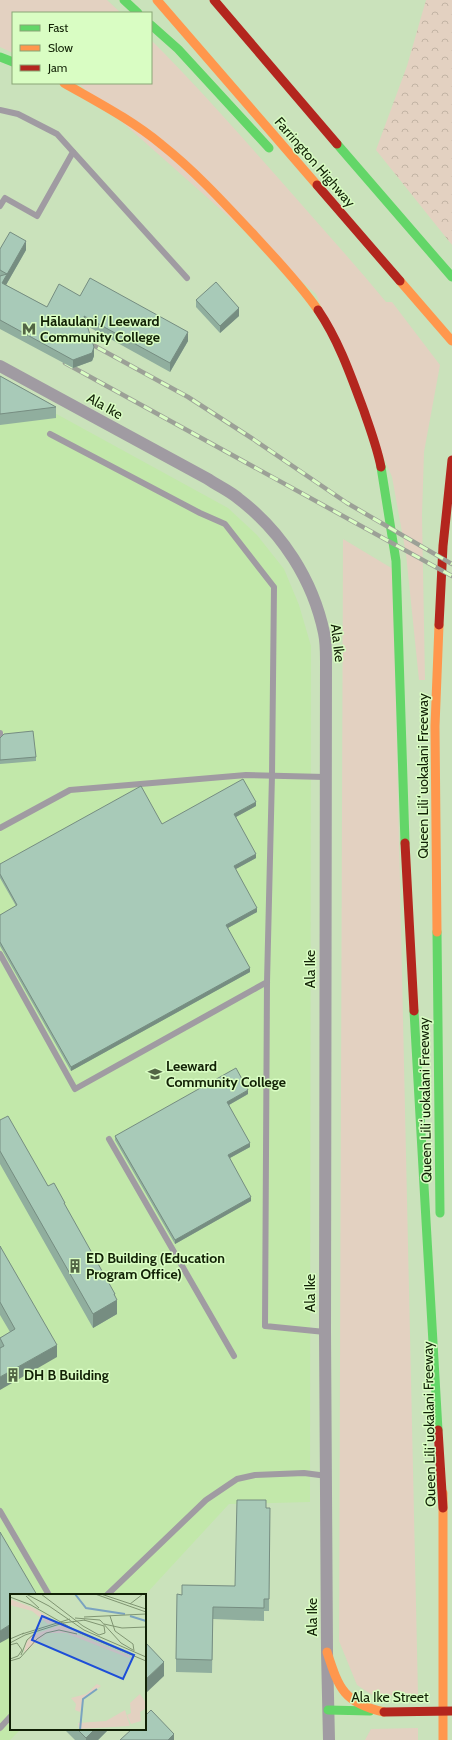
<svg xmlns="http://www.w3.org/2000/svg" width="452" height="1740" viewBox="0 0 452 1740" font-family="Cabin,sans-serif">
<style>
.built{fill:#c2e8aa}
.grass{fill:#e3d1c1}
.forest{fill:url(#forest-crowns)}
.lines{fill:none;stroke-linecap:round;stroke-linejoin:round}
.lane{stroke:#a09ba2;stroke-width:6}
.street{stroke:#a09ba2;stroke-width:12}
.fast{stroke:#63d668;stroke-width:9}
.slow{stroke:#ff974d;stroke-width:9}
.jam{stroke:#b3261e;stroke-width:9}
.rail-casing{stroke:#9ca197;stroke-width:4.5}
.rail{stroke:#d9fdc3;stroke-width:3;stroke-dasharray:9;stroke-linecap:butt}
.jam-bridge{stroke:#b3261e;stroke-width:9}
.wall{fill:#90ae9e}
.shaded-wall{fill:#768d81}
.building{fill:#a8cab8;stroke:#768d81}
.labels{text-anchor:middle;dominant-baseline:central;stroke-width:3;stroke-linejoin:round;paint-order:stroke}
.street-label{font-size:14px;fill:#112105;stroke:#d9fdc3}
.poi-label{font-size:14px;font-weight:bold;fill:#112105;stroke:#d9fdc3;text-anchor:start}
.inset-river{fill:none;stroke:#7aa3c0;stroke-width:2}
.inset-road{fill:none;stroke:#809572;stroke-width:1}
.view{fill:#1d4ed8;fill-opacity:0.15;stroke:#1d4ed8;stroke-width:2}
.inset-edge{fill:none;stroke:#112105;stroke-width:2}
</style>
<defs>
<pattern id="forest-crowns" width="20" height="18" patternUnits="userSpaceOnUse"><rect width="20" height="18" fill="#e3d1c1"/><path d="M2 6a3 3 0 1 1 6 0M12 15a3 3 0 1 1 6 0" fill="none" stroke="#c2b3a4"/></pattern>
</defs>
<rect width="100%" height="100%" fill="#cae2bb"/>
<path class="built" d="M0 383 228 508 257 535 284 569 299 605 311 646 310 1502 229 1504 145 1595H11V1729H21L10 1740H0Z"/>
<g class="grass">
<path d="M0 0H107L121 13H13V53L0 47Z"/>
<path d="M151 40C199 88 242 137 287 188 320 226 354 263 386 302H392L440 365 424 452 422 515 425 680H419L406 554 392 477 316 294 78 83H151Z"/>
<path d="M343 539 393 569 418 1695 374 1696 357 1685 339 1641Z"/>
<path d="M418 1728V1740H365L371 1729Z"/>
</g>
<path class="forest" d="M426 0H452V245L376 150 407 66Z"/>
<g class="lines">
<g class="lane">
<path d="M0 110 18 114 57 134 187 278"/>
<path d="M0 206 5 198 37 216 73 152"/>
<path d="M50 434 200 513 225 524 274 587 272 775 267 982 265 1326 325 1332"/>
<path d="M0 733V738"/>
<path d="M0 828 70 790 246 775 325 777"/>
<path d="M0 954 75 1089 267 982"/>
<path d="M109 1139 234 1356"/>
<path d="M0 1511 49 1595"/>
<path d="M107 1595 206 1500 237 1479 255 1475 304 1473 327 1476"/>
<path d="M0 1728 11 1716"/>
</g>
<path class="street" d="M0 366 208 479C218 486 230 491 239 499 282 532 313 580 324 633 326 642 326 652 326 661L325 1332 327 1652 329 1740"/>
<g class="fast">
<path d="M124 0 138 13"/>
<path d="M151 25 178 49 269 148"/>
<path d="M0 57 13 62"/>
<path d="M337 144 452 277"/>
<path d="M381 467 396 561 405 843"/>
<path d="M437 932 440 1213"/>
<path d="M414 1011 438 1430"/>
<path d="M328 1710 370 1711"/>
</g>
<g class="slow">
<path d="M157 0 317 185"/>
<path d="M64 83C97 102 132 120 162 145 196 172 225 204 255 236 277 260 300 284 318 310"/>
<path d="M400 281 452 341"/>
<path d="M437 932 435 726 439 625"/>
<path d="M443 1493V1740"/>
<path d="M327 1652C339 1689 344 1703 384 1712"/>
</g>
<g class="jam">
<path d="M214 0 337 144"/>
<path d="M317 185 400 281"/>
<path d="M318 310C339 341 351 376 364 411 370 429 377 447 381 467"/>
<path d="M439 625 443 546 452 460"/>
<path d="M405 843 414 1011"/>
<path d="M438 1430 443 1508"/>
</g>
<defs>
<g id="rail">
<path d="M82 339 188 397 253 439 347 503 452 564"/>
<path d="M65 363 452 576"/>
</g>
</defs>
<use href="#rail" class="rail-casing"/>
<use href="#rail" class="rail"/>
<path class="jam-bridge" d="M384 1712 452 1711"/>
</g>
<g class="wall">
<path d="M0 249 26 250 6 285 47 307 80 296 188 341 170 372 87 326 94 356 92 361 73 368 0 329Z"/>
<path d="M196 300 239 316 220 333 196 307Z"/>
<path d="M0 376 56 407V418L0 425Z"/>
<path d="M0 738 36 757V761L0 764Z"/>
<path d="M256 806 236 817 256 858 236 869 257 912 228 928 250 972 71 1071 0 946V915L16 906 0 878V864L162 824Z"/>
<path d="M248 1094 229 1105 250 1147 230 1158 251 1201 175 1244 115 1140V1136Z"/>
<path d="M0 1120 48 1186 65 1205 115 1296 117 1314 93 1328 0 1164Z"/>
<path d="M0 1246 57 1357 0 1348V1338L10 1332 0 1315Z"/>
<path d="M266 1508H270L269 1611H264V1621L213 1619 212 1673 176 1672V1659L182 1595 235 1586Z"/>
<path d="M64 1729H109L98 1740H75Z"/>
</g>
<g class="shaded-wall">
<path d="M26 241V250L2 292V283Z"/>
<path d="M239 308V316L220 333V326Z"/>
<path d="M188 332V341L170 372V363Z"/>
<path d="M94 347V356L92 361 73 368V360Z"/>
<path d="M256 802V806L234 818V814Z"/>
<path d="M256 854V858L234 870V866Z"/>
<path d="M257 908V912L226 929V925Z"/>
<path d="M250 968V972L71 1071V1067Z"/>
<path d="M248 1090V1094L227 1106V1102Z"/>
<path d="M250 1143V1147L228 1159V1155Z"/>
<path d="M251 1197V1201L175 1244V1240Z"/>
<path d="M115 1294V1301L117 1300V1314L93 1328V1314Z"/>
<path d="M57 1345V1357L0 1390V1377Z"/>
<path d="M11 1624V1637L0 1643V1631Z"/>
<path d="M164 1662V1676L145 1694V1680Z"/>
<path d="M95 1729H109L98 1740H86V1738Z"/>
<path d="M174 1734V1740H168Z"/>
</g>
<g class="building">
<path d="M10 232 26 241 2 283 47 307 59 284 80 296 90 278 188 332 170 363 84 316 94 347 92 353 73 360 0 320V276L7 274 0 270V249Z"/>
<path d="M216 282 239 308 220 326 196 300Z"/>
<path d="M0 376 56 407 0 414Z"/>
<path d="M33 731 36 757 0 760V738L4 734Z"/>
<path d="M243 779 256 802 234 814 256 854 234 866 257 908 226 925 250 968 71 1067 0 942V915L17 905 0 874V864L141 786 162 824Z"/>
<path d="M236 1068 248 1090 227 1102 250 1143 228 1155 251 1197 175 1240 115 1136Z"/>
<path d="M8 1116 48 1186 54 1183 65 1203H64L115 1294H114L117 1300 93 1314 0 1151V1120Z"/>
<path d="M0 1246 57 1345 0 1377V1348L4 1346 0 1338 15 1329 0 1302Z"/>
<path d="M237 1500H266V1508H270L269 1599H264V1608L213 1607 212 1660 176 1659 177 1594 182 1595V1585L235 1586Z"/>
<path d="M0 1532 37 1595H11V1624L0 1631Z"/>
<path d="M145 1642 164 1662 145 1680Z"/>
<path d="M151 1710 174 1734 168 1740H120L132 1729H145V1716Z"/>
<path d="M77 1729H95L86 1738Z"/>
</g>
<defs>
<symbol id="metro-bare" viewBox="-9 -9 18 18"><path d="M-5.5 5V-5H-3L0 0L3-5H5.5V5H3V-.5L0 4L-3-.5V5Z" fill="#526545" stroke="#d9fdc3" stroke-width="2.5" paint-order="stroke"/></symbol>
<symbol id="university-bare" viewBox="-9 -9 18 18"><path d="M0-5L7-2L0 1L-7-2ZM-4 1L0 2.5L4 1V4Q0 6-4 4Z" fill="#526545" stroke="#d9fdc3" stroke-width="2.5" paint-order="stroke"/></symbol>
<symbol id="building-bare" viewBox="-9 -9 18 18"><path d="M-4-6H4V6H1V3H-1V6H-4ZM-2.5-4.3h1.7v1.8h-1.7ZM.8-4.3h1.7v1.8H.8ZM-2.5-1h1.7V.8h-1.7ZM.8-1h1.7V.8H.8Z" fill="#526545" stroke="#d9fdc3" stroke-width="2.5" paint-order="stroke"/></symbol>
</defs>
<g fill-rule="evenodd">
<use href="#metro-bare" x="19" y="319" width="20" height="20"/>
<use href="#university-bare" x="145" y="1064" width="20" height="20"/>
<use href="#building-bare" x="65" y="1256" width="20" height="20"/>
<use href="#building-bare" x="3" y="1365" width="20" height="20"/>
</g>
<g class="labels">
<g class="street-label">
<text transform="translate(315 162) rotate(49)">Farrington Highway</text>
<text transform="translate(105 406) rotate(29)">Ala Ike</text>
<text transform="translate(338 643) rotate(83)">Ala Ike</text>
<text transform="translate(423 776) rotate(-90)">Queen Liliʻuokalani Freeway</text>
<text transform="translate(310 969) rotate(-90)">Ala Ike</text>
<text transform="translate(425 1100) rotate(-91)">Queen Liliʻuokalani Freeway</text>
<text transform="translate(310 1293) rotate(-90)">Ala Ike</text>
<text transform="translate(429 1424) rotate(-91)">Queen Liliʻuokalani Freeway</text>
<text transform="translate(312 1617) rotate(-90)">Ala Ike</text>
<text x="390" y="1697">Ala Ike Street</text>
</g>
<g class="poi-label">
<text x="40" y="321">Hālaulani / Leeward<tspan x="40" dy="16">Community College</tspan></text>
<text x="166" y="1066">Leeward<tspan x="166" dy="16">Community College</tspan></text>
<text x="86" y="1258">ED Building (Education<tspan x="86" dy="16">Program Office)</tspan></text>
<text x="24" y="1375">DH B Building</text>
</g>
</g>
<g transform="translate(10 1594)">
<rect width="136" height="136" fill="#cae2bb"/>
<path d="M51 31 67 39H37L14 59 16 49 22 41ZM61 38 120 62 119 64 58 40ZM130 100 136 109V114L130 118 131 127 121 130 117 121 121 119 120 109ZM115 116 120 132 69 135 68 129 96 127Z" fill="#e3d1c1"/>
<path d="M0 5 24 14 46 28 38 30 22 17 0 11ZM87 90 91 92 73 105 70 118 65 116 66 110 61 104 76 100Z" fill="#e3d1c1"/>
<path class="inset-river" d="M65 0 76 14 115 20M120 22 136 27M70 136 73 105 87 95"/>
<path class="inset-road" d="M16 0 39 12 74 36 136 63M31 0 73 32 89 41 95 39 94 32 74 26M85 0 136 18M91 0 136 15M16 2 29 14M0 3 21 11 70 39 136 67M120 10 133 0M100 22 105 37 123 50 124 57M74 23 136 20M65 24 90 26 111 49 123 56M94 30 112 34 136 33M12 40 60 25M0 45 14 39M0 49 15 41 53 29 75 26M0 51 7 49 12 56 8 62 0 65M11 61 17 46 24 40M0 67 10 64 27 45 36 39 49 36 67 40"/>
<path class="view" d="M32 22 124 61 113 85 22 46Z"/>
<rect width="136" height="136" class="inset-edge"/>
</g>
<rect x="12" y="12" width="140" height="72" fill="#d9fdc3" stroke="#89a577"/>
<rect x="20" y="25" width="20" height="6" fill="#63d668" stroke="#89a577"/>
<text x="48" y="32" font-size="12" fill="#112105">Fast</text>
<rect x="20" y="45" width="20" height="6" fill="#ff974d" stroke="#89a577"/>
<text x="48" y="52" font-size="12" fill="#112105">Slow</text>
<rect x="20" y="65" width="20" height="6" fill="#b3261e" stroke="#89a577"/>
<text x="48" y="72" font-size="12" fill="#112105">Jam</text>
</svg>
